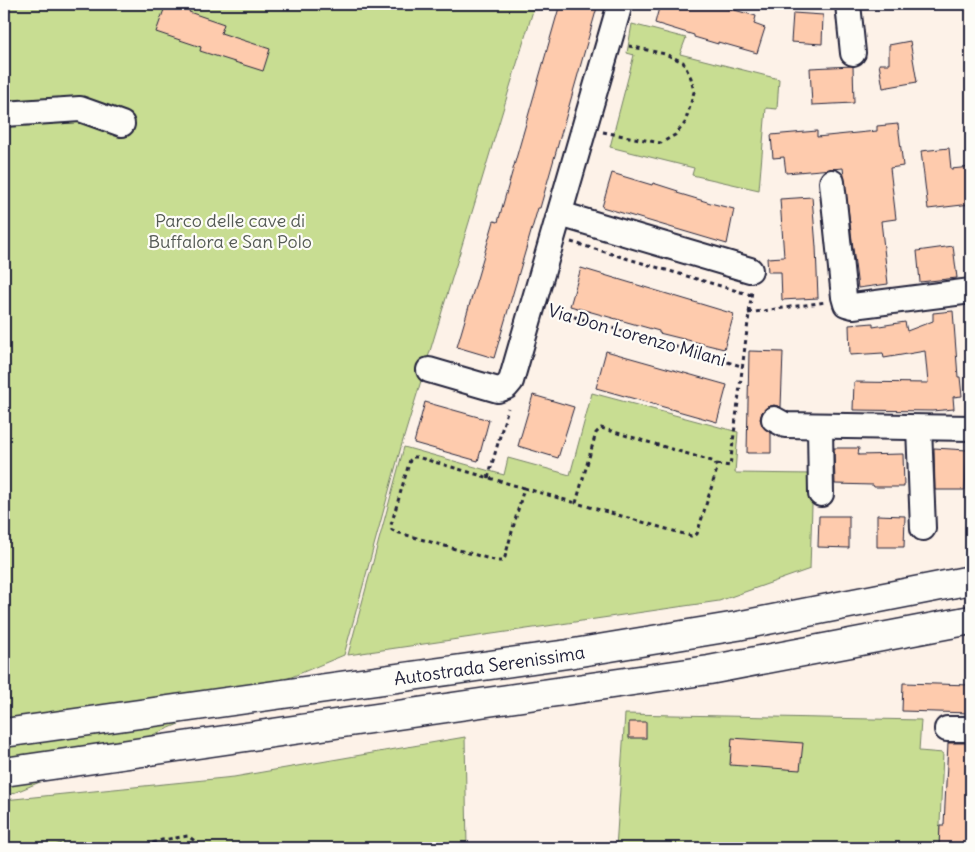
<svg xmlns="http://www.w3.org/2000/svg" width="975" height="852" viewBox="0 0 975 852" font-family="Delius,sans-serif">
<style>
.green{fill:#c8dd92;stroke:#758066}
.building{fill:#fecbad;stroke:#22223b}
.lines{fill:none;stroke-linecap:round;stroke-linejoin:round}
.minor-casing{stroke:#22223b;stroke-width:28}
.highway-casing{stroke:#22223b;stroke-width:31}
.path{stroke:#22223b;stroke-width:3;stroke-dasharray:4 4;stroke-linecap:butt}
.minor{stroke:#fdfcf7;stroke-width:24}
.highway{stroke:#fdfcf7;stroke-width:28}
.labels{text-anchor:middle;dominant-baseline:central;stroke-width:4.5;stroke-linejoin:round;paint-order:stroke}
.park-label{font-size:18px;fill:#545a55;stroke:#fdfcf7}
.street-label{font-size:18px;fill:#22223b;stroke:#fdfcf7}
</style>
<rect width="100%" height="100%" fill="#fdf2e8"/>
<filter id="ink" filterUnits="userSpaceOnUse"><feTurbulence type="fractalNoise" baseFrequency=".02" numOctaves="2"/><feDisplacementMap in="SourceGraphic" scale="10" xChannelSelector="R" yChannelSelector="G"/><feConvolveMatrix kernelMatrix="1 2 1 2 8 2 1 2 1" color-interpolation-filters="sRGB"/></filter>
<g filter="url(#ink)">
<g class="green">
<path d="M4 4H535L401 447 344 655 4 797Z"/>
<path d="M632 24 686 38 680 54 779 79 777 109 766 108 759 190 692 175 694 168 610 147 634 55 627 53Z"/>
<path d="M592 393 738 432 735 473 813 474 810 569 719 601 348 655 404 447 504 475 508 458 570 475Z"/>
<path d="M625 714 921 720 919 751 943 753 939 848H616Z"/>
<path d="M465 737 467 848H4V800L234 777Z"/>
</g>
<g class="building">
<path d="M166 4H192L189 12 224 24 221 33 270 49 263 71 200 51 201 47 156 32Z"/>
<path d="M560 4H598L540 208H538L494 358 457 347 494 221 498 222Z"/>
<path d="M660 4H713L756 16 754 24 765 28 757 53 718 42V44L694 37V35L655 23Z"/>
<path d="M793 13 823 15 822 44 791 42Z"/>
<path d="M910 41 917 82 883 88 879 64H889V45Z"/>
<path d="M853 66 854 103 812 105 810 68Z"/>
<path d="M898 124 903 166 890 168 896 219 881 221 888 284 858 288 843 168 786 173 784 157 773 158 771 135 817 131V137L877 131V126Z"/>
<path d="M949 148 951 169 971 167V204L928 209 921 151Z"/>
<path d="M612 173 652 185 653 183 678 191 677 193 714 204 734 209 727 244 602 207Z"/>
<path d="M812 197 816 247 818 298 782 300 781 272H768L767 258 784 257 780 199Z"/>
<path d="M953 246 957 278 920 282 917 251Z"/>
<path d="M581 268 734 314 724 349 659 333V331L570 306Z"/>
<path d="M953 311 958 377H960L962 396 953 397 954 409 932 411 853 410 854 382 928 383 925 351 884 358 883 353 850 355 849 325 873 323V327L905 322 907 331 933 321V313Z"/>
<path d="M606 351 727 385 717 422 596 388Z"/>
<path d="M749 351 783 352 781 407 774 405 767 407 762 412 760 419 763 427 771 433V453H747Z"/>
<path d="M533 395 574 407 558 458 518 446Z"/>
<path d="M425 402 489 420 478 461 414 443Z"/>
<path d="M834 448H859L858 455 903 454 904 487H874L873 485 835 484Z"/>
<path d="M934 448 967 450 965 490H935Z"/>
<path d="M877 515 905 516 904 547H877Z"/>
<path d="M819 516H849V548L818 547Z"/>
<path d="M903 683 971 685V713L902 711Z"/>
<rect x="629" y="722" width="17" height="16"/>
<path d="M732 738 803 743 800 770 730 765Z"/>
<path d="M948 743H971V848H939L940 825H944Z"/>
</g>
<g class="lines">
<defs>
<g id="minor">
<path d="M848 4 853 53"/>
<path d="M4 114 80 109 122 124"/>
<path d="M832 182 844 297 846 304 853 306 971 291"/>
<path d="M560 214 750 270"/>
<path d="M429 370 498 390 506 387 511 381 620 4"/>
<path d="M774 419 785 425 971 428"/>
<path d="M820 426 821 494"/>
<path d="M919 428 923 528"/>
<path d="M947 729H971"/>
</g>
<g id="highway">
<path id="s1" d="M4 733 568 654 737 626 971 580"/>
<path d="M4 772 709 670 971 620"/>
</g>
</defs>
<use href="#minor" class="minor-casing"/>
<use href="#highway" class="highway-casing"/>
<g class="path">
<path d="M603 132 661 143 675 135 685 123 690 106 694 92 691 78 683 62 665 54 629 46"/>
<path d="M571 242 751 295"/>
<path d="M551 310 741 366"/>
<path d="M748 313 826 302"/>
<path d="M601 428 715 462 717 469 697 534 691 536 576 503 596 433Z"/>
<path d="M413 457H417L524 488 505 557 502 561H497L396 532 392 530 391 525 410 460Z"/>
<path d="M717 464 730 466 752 290"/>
<path d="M488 478 508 408"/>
<path d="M524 488 576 503"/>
<path d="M49 848 60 845 78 848"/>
<path d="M137 848 162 840 188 836 204 848"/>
</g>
<use href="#minor" class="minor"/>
<use href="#highway" class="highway"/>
</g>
</g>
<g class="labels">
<g class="park-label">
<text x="230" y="220">Parco delle cave di<tspan x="230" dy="21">Buffalora e San Polo</tspan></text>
</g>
<g class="street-label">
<text transform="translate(637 335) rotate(16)">Via Don Lorenzo Milani</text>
<text stroke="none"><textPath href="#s1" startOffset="490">Autostrada Serenissima</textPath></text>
</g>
</g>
<rect width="975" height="852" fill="none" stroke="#fdfcf7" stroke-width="20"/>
<rect x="10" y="10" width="955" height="832" fill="none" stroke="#22223b" stroke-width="2" filter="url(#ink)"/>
</svg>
